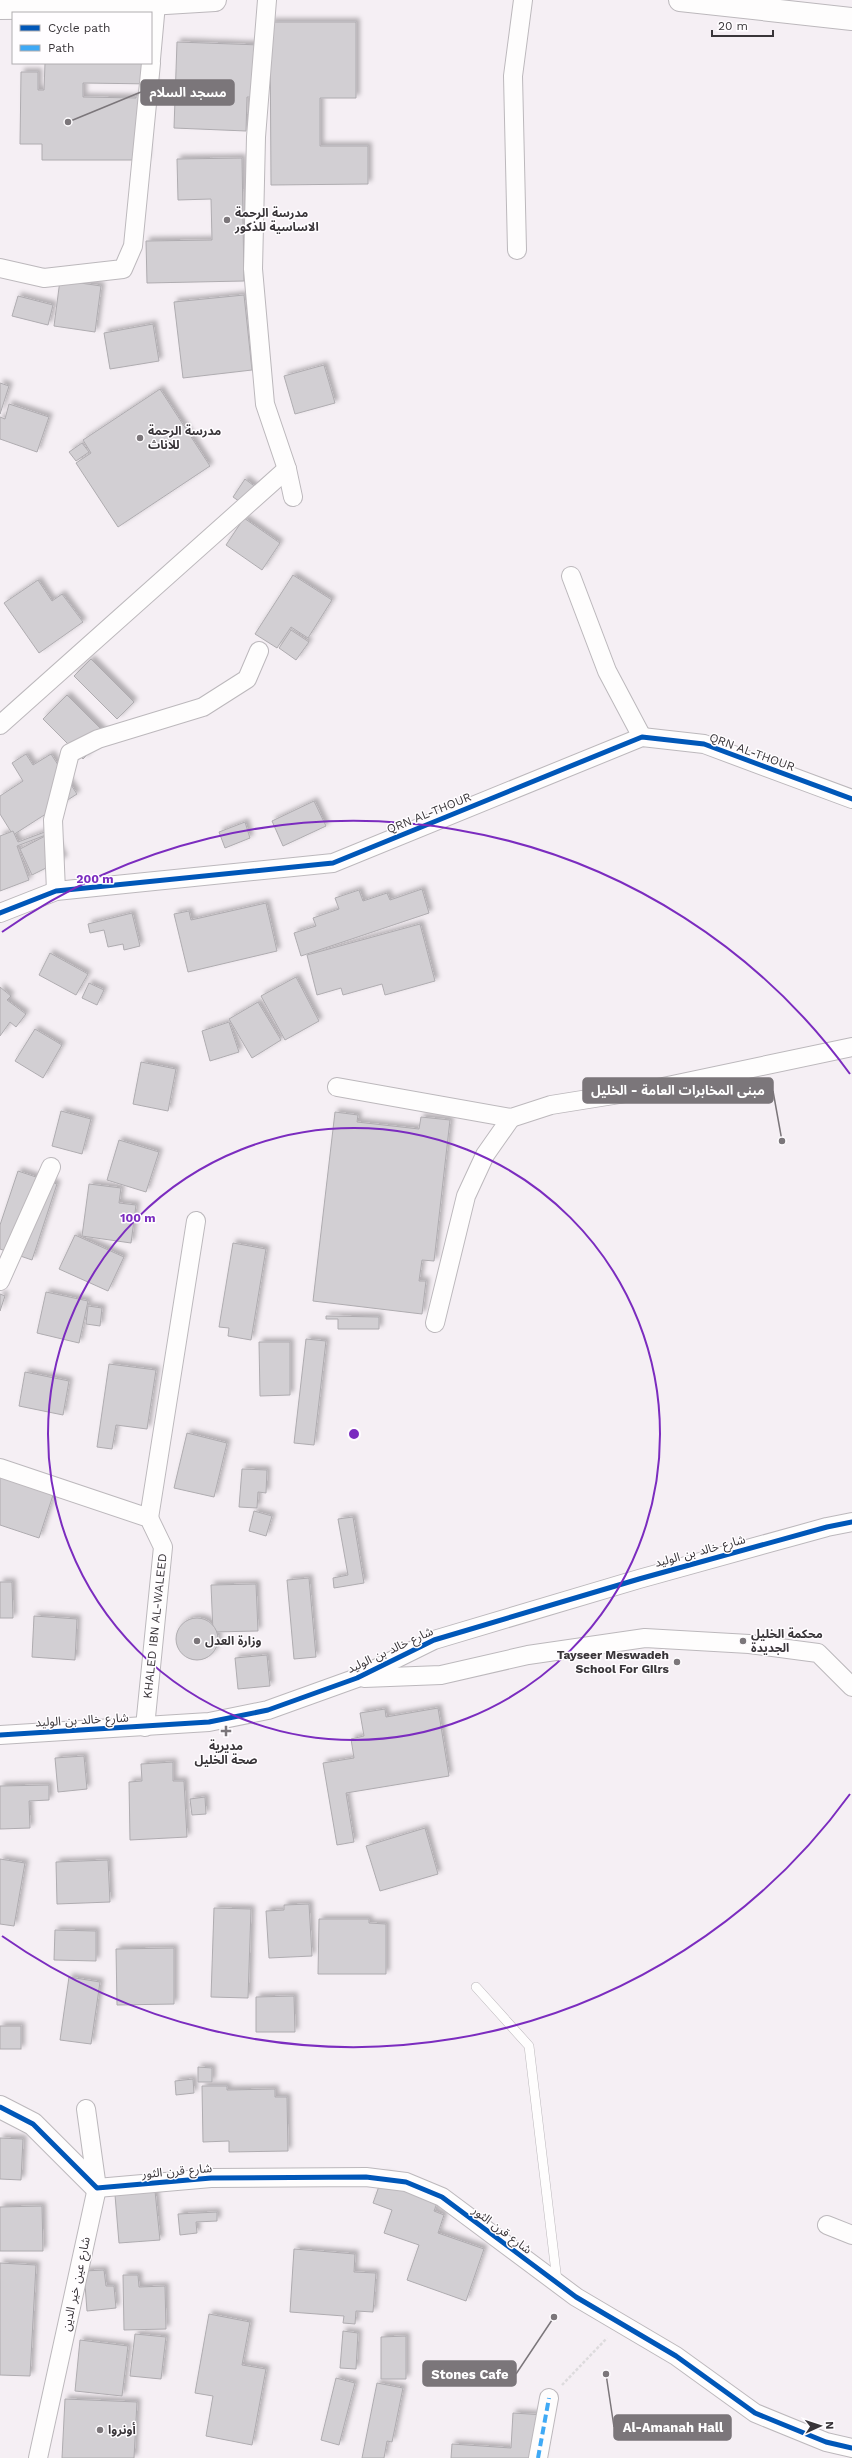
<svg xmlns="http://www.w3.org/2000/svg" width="852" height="2458" viewBox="0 0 852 2458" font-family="'Work Sans','Noto Sans Arabic',sans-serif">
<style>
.building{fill:#d2cfd3;stroke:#afacb0;filter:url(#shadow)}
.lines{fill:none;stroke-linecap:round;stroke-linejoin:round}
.lane-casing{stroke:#bcb8bc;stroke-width:10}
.street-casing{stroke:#bcb8bc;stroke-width:20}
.secondary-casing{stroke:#bcb8bc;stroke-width:24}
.path{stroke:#dddbdd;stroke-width:2.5;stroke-dasharray:3 2;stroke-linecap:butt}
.lane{stroke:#fefdfd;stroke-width:9}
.street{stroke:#fefdfd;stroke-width:18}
.secondary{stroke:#fefdfd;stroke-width:22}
.quiet{stroke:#3fa9f5;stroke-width:4;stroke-dasharray:8 4;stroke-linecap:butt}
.cycleway-casing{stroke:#fffdff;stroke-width:8}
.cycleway{stroke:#0057b8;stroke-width:5}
.ring{fill:none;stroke:#7b2cbf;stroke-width:2}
.poi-dot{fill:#7b767a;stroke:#fffdff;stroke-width:1.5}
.labels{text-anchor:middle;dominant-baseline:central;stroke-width:3;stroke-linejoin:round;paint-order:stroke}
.poi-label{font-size:12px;font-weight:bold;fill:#393539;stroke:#fffdff;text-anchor:start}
.street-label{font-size:12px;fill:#393539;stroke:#fffdff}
.centre{fill:#7b2cbf;stroke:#fffdff;stroke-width:2}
.ring-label{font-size:12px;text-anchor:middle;font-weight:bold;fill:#7b2cbf;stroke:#fffdff;stroke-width:3;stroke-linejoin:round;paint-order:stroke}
.leader{fill:none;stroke:#7b767a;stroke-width:1.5}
.callout-dot{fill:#7b767a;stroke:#fffdff;stroke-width:1.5}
.callout{fill:#7b767a;stroke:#7b767a;stroke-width:1.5}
.callout-label{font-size:13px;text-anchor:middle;font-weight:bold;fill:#fff}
</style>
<defs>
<filter id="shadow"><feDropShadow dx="3.5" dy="-3.5" stdDeviation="2" flood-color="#0004"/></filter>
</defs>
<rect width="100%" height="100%" fill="#f5eff4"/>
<g class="building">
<path d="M270 22H356V98H320V146H368V184L271 185Z"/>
<path d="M177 42 260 45 258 97H247L246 131 174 128Z"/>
<path d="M45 63H151L153 84 83 83V97L136 98V95H146V160H42V144H20L21 72H38V90H44Z"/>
<path d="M242 158 244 281 147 283 146 241 212 240 211 199 178 200 177 159Z"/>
<path d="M60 280 101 286 95 332 54 326Z"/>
<path d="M244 295 252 370 183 378 174 302Z"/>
<path d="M18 296 53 305 48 325 12 316Z"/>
<path d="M153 324 159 361 110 369 104 333Z"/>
<path d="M324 365 335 403 295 414 284 376Z"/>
<path d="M0 383 9 386 0 414Z"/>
<path d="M160 389 210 466 118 527 76 463 91 453 83 440Z"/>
<path d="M9 404 49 417 37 452 0 439V417L5 419Z"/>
<path d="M82 443 89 452 76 461 69 452Z"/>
<path d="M245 479 261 491 249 508 233 497Z"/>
<path d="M244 518 280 543 262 570 226 545Z"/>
<path d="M293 575 332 600 308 638 291 627 277 648 255 634Z"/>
<path d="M38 580 52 601 62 594 83 622 39 653 4 603Z"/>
<path d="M291 630 309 642 296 660 279 648Z"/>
<path d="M91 659 134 702 117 719 74 676Z"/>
<path d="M67 695 107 735 83 759 43 719Z"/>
<path d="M26 754 33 765 51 754 77 794 13 835 0 814V796L23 781 12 763Z"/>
<path d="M314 801 326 826 283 846 272 821Z"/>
<path d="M245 822 250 838 225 848 219 832Z"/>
<path d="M50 830 51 833 17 846 29 880 0 891V836L13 831 18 842Z"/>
<path d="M51 833 64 859 32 875 20 849Z"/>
<path d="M422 889 429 913 301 956 294 933 316 926 313 918 339 909 335 898 359 890 363 901 387 893 390 900Z"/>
<path d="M266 903 277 951 188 972 174 914 189 911 191 920Z"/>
<path d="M132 913 140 946 124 950 123 944 108 947 104 930 90 933 88 924Z"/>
<path d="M420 924 435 981 385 995 382 984 343 995 341 988 317 995 307 955Z"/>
<path d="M50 953 88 974 76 995 39 975Z"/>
<path d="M296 977 319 1021 285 1040 261 996Z"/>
<path d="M89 983 104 990 97 1005 82 998Z"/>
<path d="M0 987 11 996 7 1000 26 1014 16 1027 10 1022 0 1036Z"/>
<path d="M258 1002 281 1040 252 1058 229 1019Z"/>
<path d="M229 1022 239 1052 210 1061 202 1031Z"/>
<path d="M35 1029 62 1045 43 1078 15 1061Z"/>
<path d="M141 1062 176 1069 168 1111 133 1104Z"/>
<path d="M61 1111 91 1119 82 1154 52 1146Z"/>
<path d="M335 1112 358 1115 357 1122 419 1129 421 1117 450 1120 434 1261 422 1260 419 1281H426L422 1314 313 1301Z"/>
<path d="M119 1140 159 1152 146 1192 107 1180Z"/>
<path d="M18 1171 57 1184 32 1260 0 1249V1225Z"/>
<path d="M89 1184 121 1188 119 1203 136 1205 131 1243 82 1236Z"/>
<path d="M75 1235 124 1257 108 1291 59 1269Z"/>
<path d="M233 1243 266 1249 251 1340 228 1336 229 1328 219 1327Z"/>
<path d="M46 1292 88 1301 79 1343 37 1333Z"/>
<path d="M0 1294 5 1296 0 1311Z"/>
<path d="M88 1306 102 1308 100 1326 86 1324Z"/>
<path d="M326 1316 379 1317V1329H338V1319H326Z"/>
<path d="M306 1339 326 1341 314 1445 294 1443Z"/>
<path d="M259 1342H290V1395L260 1396Z"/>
<path d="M109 1364 156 1370 147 1429 116 1425 112 1449 97 1447Z"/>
<path d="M25 1372 69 1381 63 1415 19 1406Z"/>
<path d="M187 1433 227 1443 214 1497 174 1488Z"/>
<path d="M242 1469 267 1470 266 1493 258 1492 257 1508 239 1507Z"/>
<path d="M0 1474 54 1492 39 1538 0 1525Z"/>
<path d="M254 1511 272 1516 266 1536 249 1531Z"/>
<path d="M353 1517 364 1583 334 1588 333 1578 348 1575 338 1519Z"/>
<path d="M309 1578 316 1657 294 1659 287 1580Z"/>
<path d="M0 1582H12L13 1618H0Z"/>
<path d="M256 1584 258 1631 213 1632 211 1585Z"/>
<path d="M34 1616 77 1619 75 1660 32 1657Z"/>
<circle cx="197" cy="1639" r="21"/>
<path d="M267 1655 270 1686 238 1689 235 1658Z"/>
<path d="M438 1708 449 1776 346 1793 354 1842 337 1845 323 1763 354 1758 351 1739 364 1736 360 1713 385 1709 386 1717Z"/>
<path d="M84 1756 87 1789 58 1792 55 1758Z"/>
<path d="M173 1762V1781H184L187 1837 130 1840 129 1782 142 1781 141 1764Z"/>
<path d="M49 1785V1800L29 1801 30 1828 0 1829V1786Z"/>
<path d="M205 1797 206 1814 192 1815 190 1799Z"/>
<path d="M425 1828 438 1874 380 1891 366 1846Z"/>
<path d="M0 1859 25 1863 14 1926 0 1924Z"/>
<path d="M108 1860 110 1902 57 1904 56 1862Z"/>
<path d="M309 1904 312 1956 269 1958 266 1911 284 1910V1905Z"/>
<path d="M214 1908 251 1909 248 1998 211 1997Z"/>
<path d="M319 1919H369V1923L386 1924V1974H318Z"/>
<path d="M55 1930 96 1931V1961L54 1960Z"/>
<path d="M174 1948V2004L117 2005 116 1949Z"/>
<path d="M69 1977 100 1982 91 2044 60 2040Z"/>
<path d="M294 1996 295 2032H256V1997Z"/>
<rect x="0" y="2026" width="21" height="23"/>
<path d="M198 2067 212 2068V2082H198Z"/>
<path d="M193 2079 194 2093 176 2095 175 2081Z"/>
<path d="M202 2086H227V2090L275 2089V2097H287L288 2151 229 2152V2141L203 2142Z"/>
<path d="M0 2138 23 2139 21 2180 0 2179Z"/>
<path d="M383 2175 440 2195 434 2211 444 2215 438 2233 484 2249 466 2301 407 2280 419 2245 384 2233 392 2210 373 2203Z"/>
<path d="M155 2191 160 2240 119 2243 115 2195Z"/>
<path d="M42 2206 43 2251H0V2207Z"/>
<path d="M217 2212V2221L196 2222 197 2233 180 2235 178 2214Z"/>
<path d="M294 2249 355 2254 354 2272 376 2273 373 2312 356 2311 355 2324 343 2323 344 2316 290 2312Z"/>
<path d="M0 2263 36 2265 30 2376 0 2375Z"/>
<path d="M104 2270 106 2286H114L116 2308 87 2311 84 2271Z"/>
<path d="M123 2275H138L139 2287 165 2286 166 2329 124 2330Z"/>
<path d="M209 2314 250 2322 242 2365 266 2369 252 2445 206 2436 213 2396 195 2393Z"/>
<path d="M343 2331 358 2333 356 2369 340 2368Z"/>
<path d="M135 2334 166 2337 161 2379 130 2376Z"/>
<path d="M406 2336V2379H381V2337Z"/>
<path d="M80 2340 128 2346 122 2396 75 2391Z"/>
<path d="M336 2378 355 2383 339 2445 321 2440Z"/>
<path d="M377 2383 403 2388 392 2442 387 2441 384 2458H362Z"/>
<path d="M65 2399 137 2402 134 2458H62Z"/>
<path d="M513 2413 545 2415 542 2458H451L452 2444 511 2448Z"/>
</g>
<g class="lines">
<defs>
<path id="lane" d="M476 1987 529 2046 557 2281"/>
<g id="street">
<path d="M267 0 256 137 253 269 265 404 287 469 293 497"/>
<path d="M151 59 156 4"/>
<path d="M517 250 513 76 523 0"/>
<path d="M0 268 44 278 123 269 133 246 151 63"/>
<path d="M571 576 607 671 642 737"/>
<path d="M0 725 287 469"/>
<path d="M56 891 53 820 70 753 98 739 203 707 247 679 259 651"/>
<path d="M0 913 56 891 333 863 642 737 704 744 852 799"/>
<path d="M337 1087 511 1118 551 1105 663 1087 852 1047"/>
<path d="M0 1281 51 1167"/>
<path d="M435 1323 466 1196 485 1155 511 1118"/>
<path d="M0 1468 149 1518 163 1547 145 1727"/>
<path d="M149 1518 196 1221"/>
<path d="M364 1678 441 1675 528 1655 645 1638 749 1644 818 1653 852 1687"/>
<path d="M0 1735 209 1722 268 1710 357 1678 434 1640 639 1579 827 1527 852 1522"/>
<path d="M97 2188 211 2178 366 2177 406 2182 442 2197 576 2297 676 2356 755 2413 826 2442 852 2448"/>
<path d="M827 2225 852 2235"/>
<path d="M38 2458 97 2188 86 2109"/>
<path d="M538 2458 549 2398"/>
</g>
<g id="secondary">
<path d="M680 0 852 19"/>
<path d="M0 8 100 7 215 0"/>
<path d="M0 2107 33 2124 97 2188"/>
</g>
</defs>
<use href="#lane" class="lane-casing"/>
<use href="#street" class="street-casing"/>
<use href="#secondary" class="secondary-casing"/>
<path class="path" d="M562 2385 607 2338"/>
<use href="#lane" class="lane"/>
<use href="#street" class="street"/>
<use href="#secondary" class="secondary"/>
<path class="quiet" d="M538 2458 549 2398"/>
<defs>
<g id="cycleway">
<path d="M0 913 56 891 333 863 642 737 704 744 852 799"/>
<path d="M0 1735 209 1722 268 1710 357 1678 434 1640 639 1579 827 1527 852 1522"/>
<path d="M0 2107 33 2124 97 2188 211 2178 366 2177 406 2182 442 2197 576 2297 676 2356 755 2413 826 2442 852 2448"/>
</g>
</defs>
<use href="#cycleway" class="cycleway-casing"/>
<use href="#cycleway" class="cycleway"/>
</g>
<g class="ring">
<circle cx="354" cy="1434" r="306"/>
<path d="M850 1794A613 613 0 0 1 2 1936M2 932A613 613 0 0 1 850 1074"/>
</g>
<g class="poi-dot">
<circle cx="227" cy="220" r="4"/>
<circle cx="140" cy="438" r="4"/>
<circle cx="197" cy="1641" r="4"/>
<circle cx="743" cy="1641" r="4"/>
<circle cx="677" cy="1662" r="4"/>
<path d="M224 1725h4v4h4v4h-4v4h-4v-4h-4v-4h4z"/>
<circle cx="100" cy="2430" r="4"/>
</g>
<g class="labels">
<g class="poi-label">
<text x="235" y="213">مدرسة الرحمة<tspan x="235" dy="14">الاساسية للذكور</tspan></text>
<text x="148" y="431">مدرسة الرحمة<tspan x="148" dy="14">للاناث</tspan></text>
<text x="751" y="1634">محكمة الخليل<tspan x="751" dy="14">الجديدة</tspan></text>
<text x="205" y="1641">وزارة العدل</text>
<text x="669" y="1655" text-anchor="end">Tayseer Meswadeh<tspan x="669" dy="14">School For Gilrs</tspan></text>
<text x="226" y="1746" text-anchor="middle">مديرية<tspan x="226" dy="14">صحة الخليل</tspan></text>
<text x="108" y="2430">أونروا</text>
</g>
<g class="street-label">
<text transform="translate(752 752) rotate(20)">QRN AL-THOUR</text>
<text transform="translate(429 813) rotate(-22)">QRN AL-THOUR</text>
<text transform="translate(700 1551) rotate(-15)">شارع خالد بن الوليد</text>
<text transform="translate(155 1626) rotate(-84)">KHALED IBN AL-WALEED</text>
<text transform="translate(390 1650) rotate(-25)">شارع خالد بن الوليد</text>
<text transform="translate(82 1720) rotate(-3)">شارع خالد بن الوليد</text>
<text transform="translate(177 2171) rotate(-5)">شارع قرن الثور</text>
<text transform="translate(502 2230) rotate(37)">شارع قرن الثور</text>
<text transform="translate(76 2284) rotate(-78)">شارع عين خير الدين</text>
</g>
</g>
<circle cx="354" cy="1434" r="6" class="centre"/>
<g class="ring-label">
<text x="95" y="883">200 m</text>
<text x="138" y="1222">100 m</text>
</g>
<path class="leader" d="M68 122L141 92M782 1141L773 1091M554 2317L516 2374M606 2374L614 2427"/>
<g class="callout-dot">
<circle cx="68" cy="122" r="4"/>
<circle cx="782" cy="1141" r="4"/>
<circle cx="554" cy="2317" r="4"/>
<circle cx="606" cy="2374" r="4"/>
</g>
<g class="callout">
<rect x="141" y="80" width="93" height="25" rx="4"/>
<rect x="583" y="1078" width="190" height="25" rx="4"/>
<rect x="423" y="2361" width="93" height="25" rx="4"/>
<rect x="614" y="2415" width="117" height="25" rx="4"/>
</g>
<g class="callout-label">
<text x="188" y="97">مسجد السلام</text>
<text x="678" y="1095">مبنى المخابرات العامة - الخليل</text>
<text x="470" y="2379">Stones Cafe</text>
<text x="673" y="2432">Al-Amanah Hall</text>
</g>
<rect x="12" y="12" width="140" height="52" fill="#fffdff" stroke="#b0adb0"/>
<rect x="20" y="25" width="20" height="6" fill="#0057b8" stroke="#b0adb0"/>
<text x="48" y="32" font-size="12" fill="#393539">Cycle path</text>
<rect x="20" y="45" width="20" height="6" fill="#3fa9f5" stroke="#b0adb0"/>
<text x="48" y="52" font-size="12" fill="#393539">Path</text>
<g transform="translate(820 2426) rotate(87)" stroke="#fffdff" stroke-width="3" paint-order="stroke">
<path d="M0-3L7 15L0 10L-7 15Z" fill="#393539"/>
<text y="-6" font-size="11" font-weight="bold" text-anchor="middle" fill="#393539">N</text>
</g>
<path d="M712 30v6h61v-6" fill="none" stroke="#393539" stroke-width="2"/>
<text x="718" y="30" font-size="12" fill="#393539" stroke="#fffdff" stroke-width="3" paint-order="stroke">20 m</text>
</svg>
